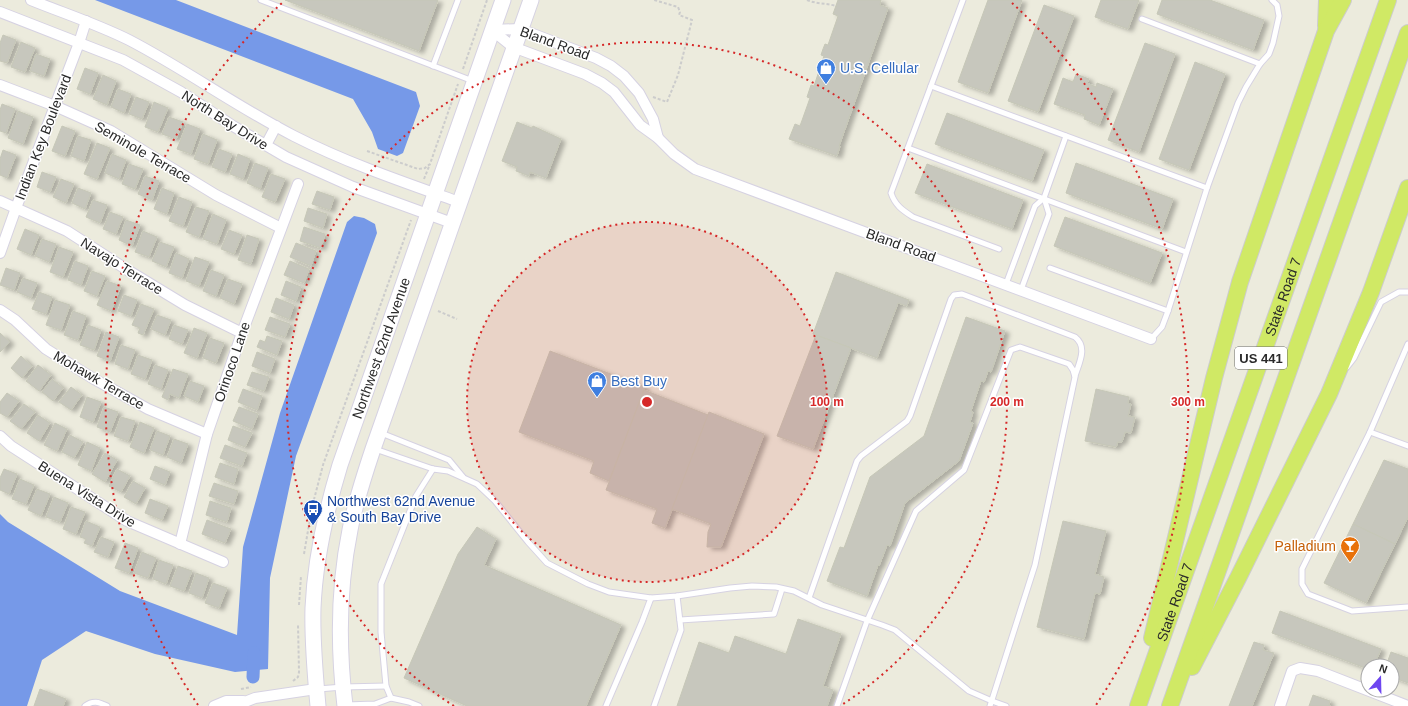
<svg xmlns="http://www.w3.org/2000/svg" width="1408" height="706" viewBox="0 0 1408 706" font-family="Arial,sans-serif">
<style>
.water{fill:#7699e8}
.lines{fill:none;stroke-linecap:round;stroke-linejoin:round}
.canal{stroke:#7699e8;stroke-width:13}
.building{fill:#c7c7bd;stroke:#c6c7b7;filter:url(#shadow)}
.lane-casing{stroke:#d6d2e2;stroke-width:7}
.street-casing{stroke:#d6d2e2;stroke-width:12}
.secondary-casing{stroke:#d6d2e2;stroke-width:17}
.primary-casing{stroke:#ccc;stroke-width:18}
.path{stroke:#ccc;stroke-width:2;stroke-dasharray:3 2;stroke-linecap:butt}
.lane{stroke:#fff;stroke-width:5}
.street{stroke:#fff;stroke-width:10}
.secondary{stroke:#fff;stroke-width:15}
.primary{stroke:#d0e965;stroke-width:16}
.ring{fill:none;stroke:#d62828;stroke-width:2;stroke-dasharray:2 4}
.labels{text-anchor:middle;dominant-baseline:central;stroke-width:3;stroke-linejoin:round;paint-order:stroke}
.shield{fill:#fff;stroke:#6a6a6a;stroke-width:1}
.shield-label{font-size:13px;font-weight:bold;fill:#2a2a2a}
.street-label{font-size:14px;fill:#2a2a2a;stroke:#fff}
.shop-label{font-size:14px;fill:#366cbe;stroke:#fff;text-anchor:start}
.transit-label{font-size:14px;fill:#164399;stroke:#fff;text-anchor:start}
.food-label{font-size:14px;fill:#c56008;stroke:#fff;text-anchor:end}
.centre{fill:#d62828;stroke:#fff;stroke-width:2}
.ring-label{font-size:12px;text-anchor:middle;font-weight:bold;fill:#d62828;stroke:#fff;stroke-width:3;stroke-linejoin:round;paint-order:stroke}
</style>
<defs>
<filter id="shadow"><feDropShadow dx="4.5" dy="2.5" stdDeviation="2" flood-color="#0004"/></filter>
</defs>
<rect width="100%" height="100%" fill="#ecebdd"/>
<g class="water">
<path d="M95 0H176L416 92 420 106 403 153 397 156 378 149 372 132 353 99Z"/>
<path d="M354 216 364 218 375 224 377 233 296 456 270 578 268 669 235 672 155 654 86 631 42 660 27 706H0V514L8 522 120 591 237 635 243 547 280 413 347 222Z"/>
</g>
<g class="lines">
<path class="canal" d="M253 677 254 653"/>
</g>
<g class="building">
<path d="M285 0H438L419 51Z"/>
<path d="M838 0H881L880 5 888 8 839 146H840L837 156 789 139 795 124 800 126 810 98 807 97 811 85 814 86 824 56 821 55 823 49 825 44 828 45 838 16 833 14Z"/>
<path d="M988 0H1022L988 93 958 82Z"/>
<path d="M1101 0H1139L1128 29 1095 17Z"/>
<path d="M1162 0H1210L1264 20 1253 50 1157 14Z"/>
<path d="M1044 5 1074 16 1038 112 1008 101Z"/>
<path d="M3 35 16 40 7 63 0 61V43Z"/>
<path d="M21 42 35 48 25 72 11 67Z"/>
<path d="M1145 43 1175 54 1139 152 1108 140Z"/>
<path d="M36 54 50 59 44 76 30 71Z"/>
<path d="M1195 62 1225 74 1189 170 1159 159Z"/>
<path d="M85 68 98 73 90 94 77 89Z"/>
<path d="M1076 74 1089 79 1087 83 1096 87 1097 83 1113 89 1099 125 1084 119 1085 115 1054 104 1063 78 1073 82Z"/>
<path d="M103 75 116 81 107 105 93 99Z"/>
<path d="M118 89 131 94 124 113 111 107Z"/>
<path d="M136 97 149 102 142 119 129 114Z"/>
<path d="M154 102 168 108 158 132 145 127Z"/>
<path d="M2 104 15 109 6 133 0 131V110Z"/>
<path d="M18 111 33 117 23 144 8 138Z"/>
<path d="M947 113 1044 150 1032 181 935 144Z"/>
<path d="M169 117 183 122 176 139 162 134Z"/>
<path d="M517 122 532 128 533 126 561 139 546 178 530 172 529 176 516 171 517 167 502 161Z"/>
<path d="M187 124 200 129 191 154 177 149Z"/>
<path d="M62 126 75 131 65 156 52 151Z"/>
<path d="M203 134 217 140 208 164 194 159Z"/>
<path d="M78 136 91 140 84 161 71 156Z"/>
<path d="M97 143 110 148 97 179 84 174Z"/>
<path d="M219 149 232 154 225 172 212 167Z"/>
<path d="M3 150 16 155 7 178 0 175V159Z"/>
<path d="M112 154 126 160 119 179 105 173Z"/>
<path d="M238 154 250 159 243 179 230 174Z"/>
<path d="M255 163 268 168 260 189 247 183Z"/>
<path d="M1076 163 1173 199 1162 229 1066 193Z"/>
<path d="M129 164 143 169 135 189 122 184Z"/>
<path d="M927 164 1023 200 1012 229 915 193Z"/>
<path d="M42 172 56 177 50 192 37 187Z"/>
<path d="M271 174 285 179 275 202 262 197Z"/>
<path d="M145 176 159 181 152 200 138 194Z"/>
<path d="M61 179 74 184 66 203 53 197Z"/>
<path d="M78 188 91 193 85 209 72 203Z"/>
<path d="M162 188 174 193 167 214 154 209Z"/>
<path d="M317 191 334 197 330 210 312 204Z"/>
<path d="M179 197 192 202 183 226 169 221Z"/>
<path d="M93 200 107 205 100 223 86 217Z"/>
<path d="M196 207 209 211 199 237 186 232Z"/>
<path d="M308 208 327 214 323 228 304 221Z"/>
<path d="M110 212 123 217 116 234 103 229Z"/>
<path d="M213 214 226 220 217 244 203 239Z"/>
<path d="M1065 217 1162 253 1150 283 1054 246Z"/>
<path d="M126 220 140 225 132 246 119 240Z"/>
<path d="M304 227 325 234 321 248 300 241Z"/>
<path d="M25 229 39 235 31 255 17 249Z"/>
<path d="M229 230 242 235 234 254 221 249Z"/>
<path d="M143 231 157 237 149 257 135 252Z"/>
<path d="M247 235 259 239 251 264 238 260Z"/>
<path d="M42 239 56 244 49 262 35 256Z"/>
<path d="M160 242 174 247 166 267 152 261Z"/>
<path d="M296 243 316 251 311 266 290 257Z"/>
<path d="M59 247 73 252 63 277 50 272Z"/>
<path d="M176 253 189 259 182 278 169 273Z"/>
<path d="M195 257 209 262 199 286 186 281Z"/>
<path d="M75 261 88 266 81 285 68 280Z"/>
<path d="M290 261 309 269 304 283 284 275Z"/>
<path d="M6 268 20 273 14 290 0 285Z"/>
<path d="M211 270 224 275 216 296 203 291Z"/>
<path d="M92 271 105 276 97 296 84 291Z"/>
<path d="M836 272 909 300 907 306 898 303 877 358 813 334Z"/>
<path d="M23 278 37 283 31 298 17 292Z"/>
<path d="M228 279 242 284 234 304 220 298Z"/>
<path d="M107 281 121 286 111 311 97 305Z"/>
<path d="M286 281 301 287 296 301 281 295Z"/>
<path d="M39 292 52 297 46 314 32 309Z"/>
<path d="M124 295 137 300 131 316 118 311Z"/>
<path d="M276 298 294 305 289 319 271 312Z"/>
<path d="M55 300 70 305 61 330 46 325Z"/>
<path d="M141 304 154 309 143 335 138 333 140 328 132 325Z"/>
<path d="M73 311 86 316 78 340 64 335Z"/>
<path d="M157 315 171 320 165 335 151 329Z"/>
<path d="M270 317 290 324 285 337 265 330Z"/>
<path d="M966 317 1005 331 991 372 988 371 984 382 981 381 971 411 973 412 970 422 973 423 959 461 905 503 890 546 887 545 879 566 878 565 867 596 827 581 840 547 844 548 870 477 924 436Z"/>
<path d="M88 325 101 330 94 350 80 345Z"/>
<path d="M174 325 188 330 182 344 169 339Z"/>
<path d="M194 328 207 333 197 358 184 353Z"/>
<path d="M106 332 119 337 110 361 97 356Z"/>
<path d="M0 333 10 342 0 352Z"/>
<path d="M816 335 851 348 813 449 777 436Z"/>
<path d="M267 336 282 341 277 355 257 347 260 340 265 342Z"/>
<path d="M210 338 224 343 216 363 203 358Z"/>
<path d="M121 345 135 350 128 369 115 364Z"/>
<path d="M550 351 645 387 609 481 590 473 594 461 519 432Z"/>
<path d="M257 352 275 359 270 373 252 366Z"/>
<path d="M138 355 152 360 145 379 131 374Z"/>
<path d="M21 356 32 366 22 378 11 368Z"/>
<path d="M38 365 51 375 39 391 26 381Z"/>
<path d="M155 365 168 370 161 389 148 384Z"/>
<path d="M173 369 188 374 179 398 170 394 168 400 162 397Z"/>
<path d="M252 372 269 377 264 391 247 385Z"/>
<path d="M52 379 63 388 53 401 42 392Z"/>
<path d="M190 381 204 386 198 402 184 396Z"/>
<path d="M71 387 82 395 71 410 59 402Z"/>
<path d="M243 389 262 396 257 410 238 402Z"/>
<path d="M1096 389 1129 397 1128 403 1131 404 1128 416 1135 417 1131 433 1125 432 1122 442H1118L1116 447 1085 441Z"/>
<path d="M644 390 708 415 665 528 652 523 657 509 606 490Z"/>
<path d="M7 393 19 401 7 417 0 413V402Z"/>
<path d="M87 397 101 402 93 422 80 417Z"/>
<path d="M24 404 35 412 21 429 10 421Z"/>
<path d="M104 407 118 412 110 432 97 427Z"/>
<path d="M239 407 258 414 252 429 233 421Z"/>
<path d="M709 412 764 434 721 547H707L708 532 711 524 672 509Z"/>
<path d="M38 415 50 423 39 441 27 433Z"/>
<path d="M121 417 135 421 128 441 114 436Z"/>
<path d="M140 422 154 428 144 453 130 447Z"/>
<path d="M55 423 67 429 57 451 44 445Z"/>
<path d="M233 426 252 433 245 447 228 440Z"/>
<path d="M157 431 170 436 163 455 150 450Z"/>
<path d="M70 435 83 442 74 458 62 452Z"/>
<path d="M174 439 188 444 181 463 167 457Z"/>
<path d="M87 442 100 448 91 471 78 465Z"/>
<path d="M225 445 247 453 242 466 220 458Z"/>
<path d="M105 453 117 460 105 482 92 474Z"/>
<path d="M1384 460 1408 469V517L1395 544 1353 524Z"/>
<path d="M220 463 238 469 234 484 215 477Z"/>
<path d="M155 466 170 472 165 485 150 479Z"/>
<path d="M4 469 17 474 9 494 0 490V478Z"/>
<path d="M117 469 130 476 121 492 109 486Z"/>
<path d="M20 479 34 485 26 504 12 499Z"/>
<path d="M133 481 145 488 136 504 124 497Z"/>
<path d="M214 483 238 491 234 504 209 496Z"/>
<path d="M37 489 50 494 41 516 28 510Z"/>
<path d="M54 497 68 503 60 522 46 517Z"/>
<path d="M150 499 168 506 162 520 145 513Z"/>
<path d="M210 501 231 508 227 522 206 515Z"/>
<path d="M71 507 85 512 76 534 63 529Z"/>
<path d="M207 520 231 529 225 543 202 534Z"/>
<path d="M86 521 100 527 92 546 84 543 86 539 80 537Z"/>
<path d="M1063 521 1106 531 1095 574 1104 577 1100 594 1095 593 1084 639 1037 627Z"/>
<path d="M1353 524 1395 544 1366 603 1324 583Z"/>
<path d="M477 527 496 539 484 565 621 625 586 706H467L404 678 458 554Z"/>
<path d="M101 537 114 542 108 557 94 552Z"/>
<path d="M125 543 138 548 129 573 115 568Z"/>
<path d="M142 552 156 558 148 578 134 573Z"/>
<path d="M159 560 173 565 166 584 153 579Z"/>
<path d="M178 566 192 571 184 591 170 586Z"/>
<path d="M196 573 209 578 202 598 189 593Z"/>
<path d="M213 583 227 588 219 608 205 603Z"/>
<path d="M1280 611 1381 649 1374 666H1368V669L1272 633Z"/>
<path d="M798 619 841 634 823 686 833 690 827 706H677L699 642 729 653 735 636 786 654Z"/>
<path d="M1254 642 1264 645 1263 650 1274 653 1252 706H1229Z"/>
<path d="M1391 652 1408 658V683L1392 677V666H1386Z"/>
<path d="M40 689 66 699 63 706H34Z"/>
<path d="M1313 695 1330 701 1329 705 1331 706H1309Z"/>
</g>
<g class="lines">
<defs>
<g id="lane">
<path d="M261 0 473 81"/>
<path d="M963 0 891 193C895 205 902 210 913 217L999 249"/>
<path d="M1142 19 1260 64"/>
<path d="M433 66 458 0"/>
<path d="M931 86 1207 188"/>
<path d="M908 148 1186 252"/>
<path d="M1050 268 1168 311 1207 188 1238 103 1246 87 1260 64 1269 54 1273 43 1279 16 1277 5 1272 0"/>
<path d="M1006 284 1035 206 1044 198 1066 136"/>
<path d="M1021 290 1049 214 1044 198"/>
<path d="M1151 339 1162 327 1168 311"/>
<path d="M1408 344 1370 432 1302 569V584L1308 594 1352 611 1408 607"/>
<path d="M1347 367 1354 358 1381 302 1399 292H1408"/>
<path d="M1370 432 1408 446"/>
<path d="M381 433 449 460 463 477"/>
<path d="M375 449 433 469 448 471 477 484 495 501 528 542 547 563 588 584 609 592 651 598 677 596 730 588 752 586 776 587 794 591 822 605 882 625 895 630 969 691 992 701 1006 706"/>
<path d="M809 598 857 461 861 456 907 421 910 416 951 299 954 295 962 294 1075 337C1088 347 1079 363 1075 376"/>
<path d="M680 620 774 614 782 589"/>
<path d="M318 689 343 687 386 686"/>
<path d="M391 698 386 686 381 632V584L416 496 433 469"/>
<path d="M346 705 375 704 391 698 409 702 419 706"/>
<path d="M85 706C93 700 99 702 107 706"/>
<path d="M606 706 642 622 651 598"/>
<path d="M654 706 681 630 677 596"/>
<path d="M837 706 867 621 916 511 964 470 1011 350 1020 347 1069 364 1073 370 1075 377 1035 565 990 706"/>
</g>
<g id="street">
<path d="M31 0C63 13 97 24 129 40 185 69 237 107 294 136 347 163 403 182 459 202"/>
<path d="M0 12 123 60 181 92 233 126 286 157 353 187 452 223"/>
<path d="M492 30 513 47 585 74 602 83 614 92 640 125 658 138 674 154 695 169 1151 339"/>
<path d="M492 30 520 29 596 58 611 66 624 76 639 93 653 119 658 138"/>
<path d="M0 85 55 106 111 131 216 195 281 228"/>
<path d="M266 145 276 126"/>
<path d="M0 201 67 231 129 271 185 305 242 333"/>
<path d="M0 253 16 208 79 43 86 21"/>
<path d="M0 310 15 320 46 349 94 379 148 409 207 434"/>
<path d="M0 436 11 446 127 521 223 562"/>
<path d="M180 544 207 434 242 333 298 184"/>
<path d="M214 706 226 701H243"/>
<path d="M235 706 255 698 316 689"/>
<path d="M1280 706 1292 671 1300 668 1318 671 1408 706"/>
</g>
<g id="secondary">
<path id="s1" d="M318 706C315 673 312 641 313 608 315 559 326 511 340 465L503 0"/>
<path d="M345 706C338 647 338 589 350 530 355 503 364 476 373 449L531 0"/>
</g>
<g id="primary">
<path d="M1326 26 1327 0"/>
<path d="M1152 638 1214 378 1240 282 1326 31 1343 0"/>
<path d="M1192 667 1238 578 1329 394 1371 292 1408 188"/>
<path id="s2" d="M1138 706 1388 0"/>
<path d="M1170 706 1408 33"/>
</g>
</defs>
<use href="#lane" class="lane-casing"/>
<use href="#street" class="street-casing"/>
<use href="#secondary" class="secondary-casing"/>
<use href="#primary" class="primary-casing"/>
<g class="path">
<path d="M807 0C816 4 826 3 836 6"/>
<path d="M463 69 487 0"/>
<path d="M653 97 667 102 678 75 692 20 679 15 680 12 678 7 654 0"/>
<path d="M367 151 418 169 425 168 430 164 458 84"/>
<path d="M424 179 430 164"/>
<path d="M438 311 457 319"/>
<path d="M304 554 312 507 323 465 411 220"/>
<path d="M299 605 301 576"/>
<path d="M293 681 298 677 299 672 298 624"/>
<path d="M241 689 251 687"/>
</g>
<use href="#lane" class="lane"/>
<use href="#street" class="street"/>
<use href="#secondary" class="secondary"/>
<use href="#primary" class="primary"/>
</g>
<circle cx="647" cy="402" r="180" fill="#d62828" fill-opacity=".12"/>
<g class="ring">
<circle cx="647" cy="402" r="180"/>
<path d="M454 706A360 360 0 1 1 840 706"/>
<path d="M198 705A541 541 0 0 1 282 3M1012 3A541 541 0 0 1 1096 705"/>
</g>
<defs>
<symbol id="shop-pin" viewBox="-11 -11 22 30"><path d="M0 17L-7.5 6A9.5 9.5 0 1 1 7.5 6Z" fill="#3f7fe0" stroke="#fff"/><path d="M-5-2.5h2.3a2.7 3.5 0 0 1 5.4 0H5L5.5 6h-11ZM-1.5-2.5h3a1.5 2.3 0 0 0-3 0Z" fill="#fff"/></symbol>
<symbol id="bus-pin" viewBox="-11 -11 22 30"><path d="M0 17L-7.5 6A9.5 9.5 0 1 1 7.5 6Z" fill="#1a4fb4" stroke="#fff"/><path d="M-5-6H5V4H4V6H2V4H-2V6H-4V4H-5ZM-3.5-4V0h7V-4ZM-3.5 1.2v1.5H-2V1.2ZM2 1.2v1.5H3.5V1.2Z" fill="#fff"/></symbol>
<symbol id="bar-pin" viewBox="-11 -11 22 30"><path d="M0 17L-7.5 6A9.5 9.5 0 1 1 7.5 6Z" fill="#e8710a" stroke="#fff"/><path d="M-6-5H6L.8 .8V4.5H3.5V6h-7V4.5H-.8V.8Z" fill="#fff"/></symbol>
</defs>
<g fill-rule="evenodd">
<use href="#shop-pin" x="815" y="57" width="22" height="30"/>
<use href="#shop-pin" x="586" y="370" width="22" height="30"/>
<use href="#bus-pin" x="302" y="498" width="22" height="30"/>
<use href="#bar-pin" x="1339" y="535" width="22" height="30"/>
</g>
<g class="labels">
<rect class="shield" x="1235" y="347" width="52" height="22" rx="3"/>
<g class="shield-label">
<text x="1261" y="358">US 441</text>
</g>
<g class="street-label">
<text transform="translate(555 43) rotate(20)">Bland Road</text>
<text transform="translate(225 120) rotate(32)">North Bay Drive</text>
<text transform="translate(43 137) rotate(-69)">Indian Key Boulevard</text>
<text transform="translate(143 152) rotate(30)">Seminole Terrace</text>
<text transform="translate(901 245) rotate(20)">Bland Road</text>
<text transform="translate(122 266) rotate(32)">Navajo Terrace</text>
<text stroke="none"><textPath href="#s2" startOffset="434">State Road 7</textPath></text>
<text stroke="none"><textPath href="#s1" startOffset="368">Northwest 62nd Avenue</textPath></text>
<text transform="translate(232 362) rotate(-71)">Orinoco Lane</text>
<text transform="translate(99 380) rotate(30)">Mohawk Terrace</text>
<text transform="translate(87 494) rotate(32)">Buena Vista Drive</text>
<text stroke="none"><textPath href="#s2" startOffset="110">State Road 7</textPath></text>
</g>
<g class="shop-label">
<text x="840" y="68">U.S. Cellular</text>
<text x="611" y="381">Best Buy</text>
</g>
<g class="transit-label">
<text x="327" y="501">Northwest 62nd Avenue<tspan x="327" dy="16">&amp; South Bay Drive</tspan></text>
</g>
<g class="food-label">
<text x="1336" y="546">Palladium</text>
</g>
</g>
<circle cx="647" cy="402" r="6" class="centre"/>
<g class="ring-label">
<text x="827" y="406">100 m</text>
<text x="1007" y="406">200 m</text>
<text x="1188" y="406">300 m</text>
</g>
<g transform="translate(1380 678) rotate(20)"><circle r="19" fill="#ffffff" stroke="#aaaaaa"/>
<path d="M0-3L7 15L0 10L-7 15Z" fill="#6e46f0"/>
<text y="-6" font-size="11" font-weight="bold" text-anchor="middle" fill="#2a2a2a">N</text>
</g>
</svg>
